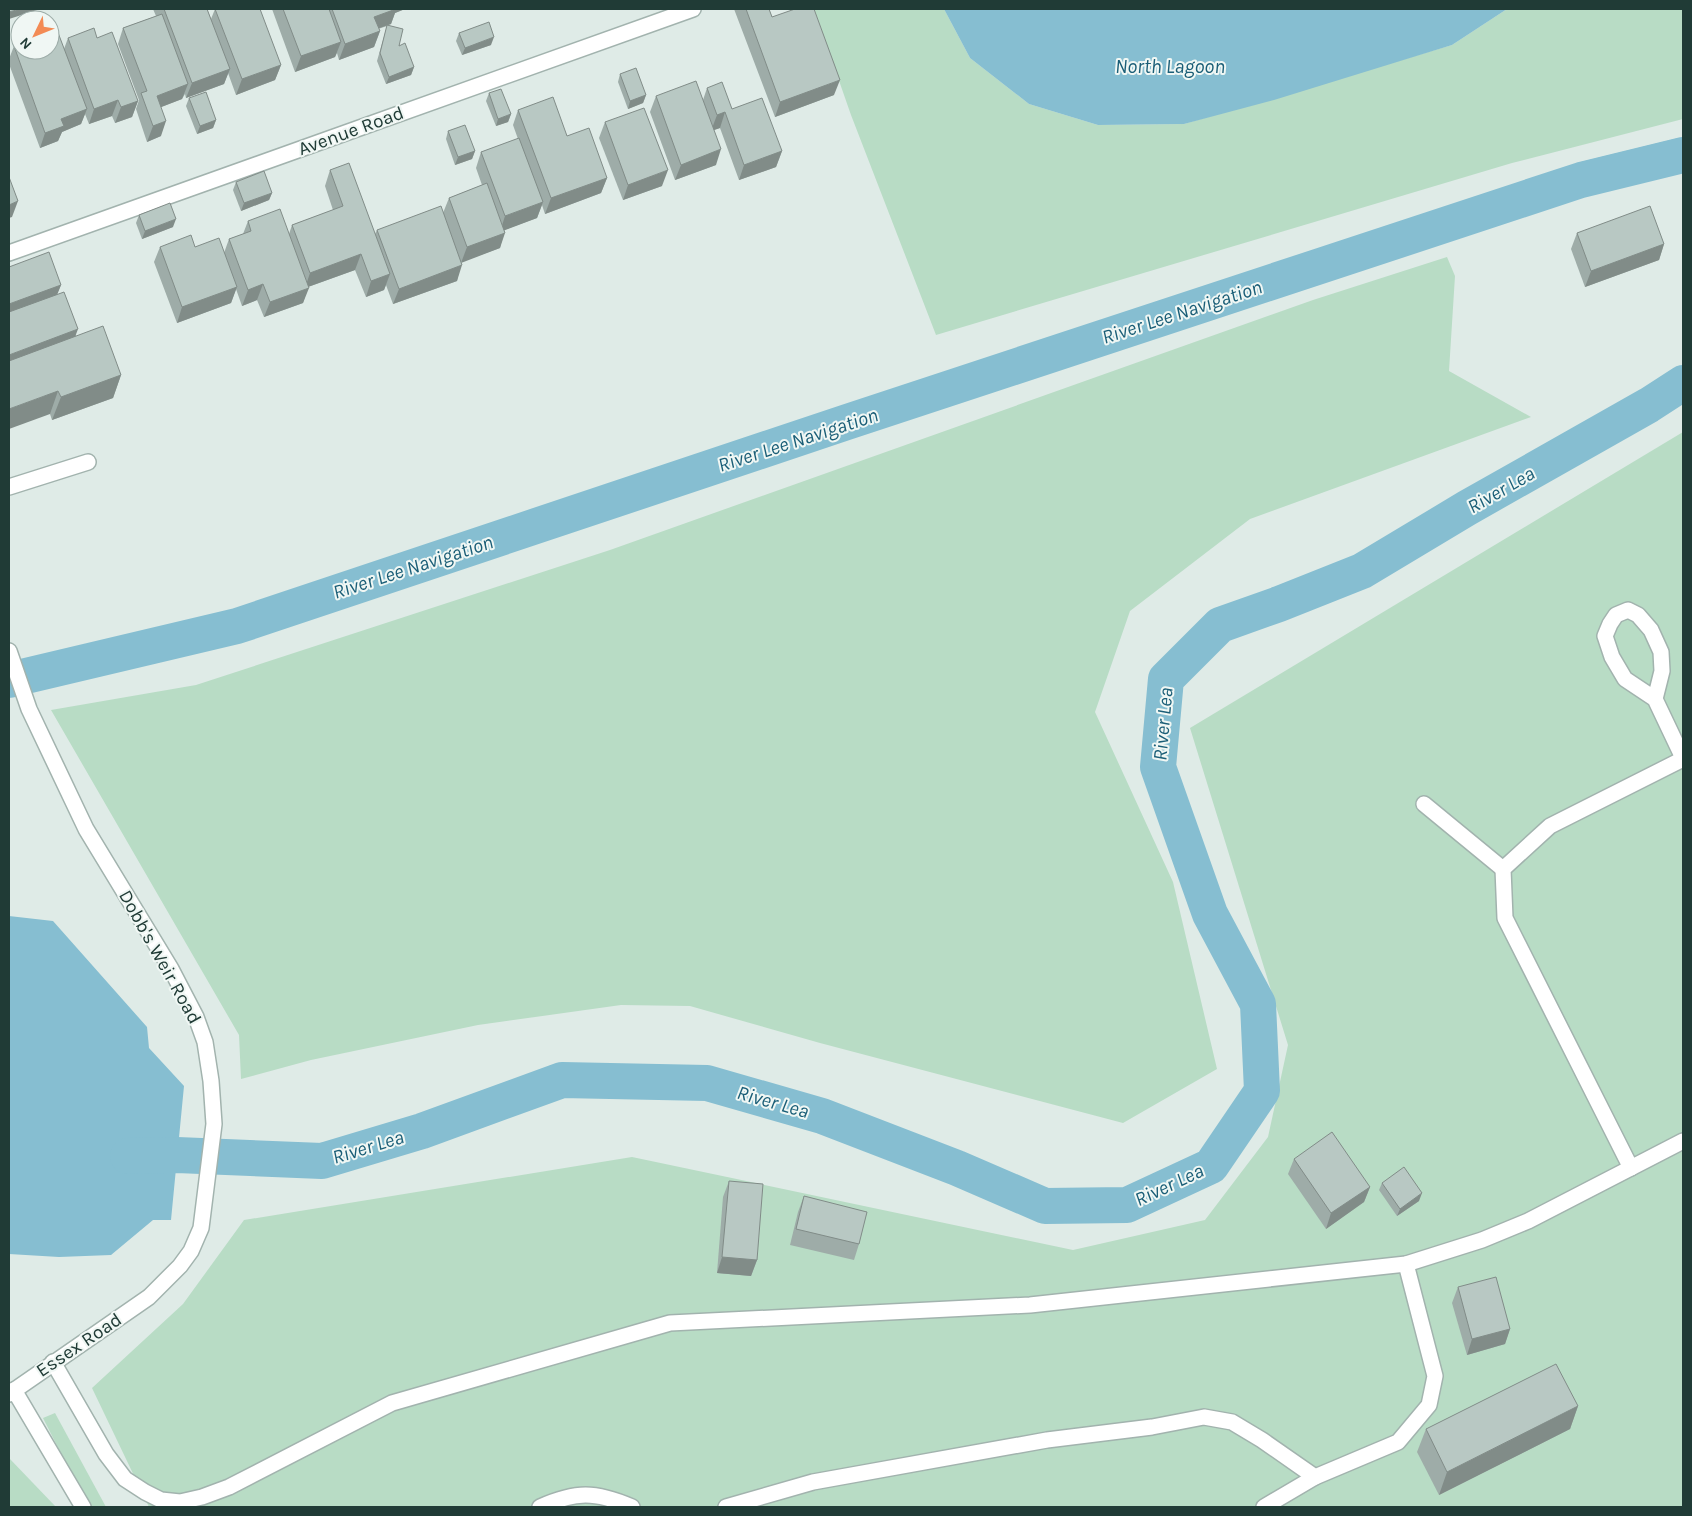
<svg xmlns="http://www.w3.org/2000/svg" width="1692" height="1516" viewBox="0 0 1692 1516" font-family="Karla,sans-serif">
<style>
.green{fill:#b8dcc5}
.water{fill:#86bed1}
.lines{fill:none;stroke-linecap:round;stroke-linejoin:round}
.canal{stroke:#86bed1;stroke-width:36}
.minor-casing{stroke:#a2b3ae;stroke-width:18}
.minor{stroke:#fff;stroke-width:15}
.wall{fill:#9eaca8}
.shaded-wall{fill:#818c88}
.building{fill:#b8c8c3;stroke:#818c88}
.labels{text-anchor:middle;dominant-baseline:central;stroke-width:4;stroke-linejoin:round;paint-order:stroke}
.street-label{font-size:19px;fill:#203b36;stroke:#f0f7f4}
.water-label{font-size:20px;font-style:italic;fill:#1a5e77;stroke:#f0f7f4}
</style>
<rect width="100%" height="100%" fill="#dfebe7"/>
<g class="green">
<path d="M814 9H944L970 58 1029 104 1098 125 1184 124 1452 45 1507 9H1683V119L1512 163 936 335 851 115Z"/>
<path d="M1447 257 1455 276 1449 371 1531 417 1250 519 1130 611 1095 712 1173 882 1217 1069 1123 1123 820 1043 690 1006 621 1005 478 1025 311 1060 241 1079 239 1035 51 710 196 685 610 550 1313 300Z"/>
<path d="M1683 432V1507H149L92 1388 183 1304 244 1220 632 1157 1073 1250 1205 1220 1268 1137 1288 1045 1190 728Z"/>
<path d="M55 1413 106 1507H88L43 1418Z"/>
<path d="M9 1458 56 1507H9Z"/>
</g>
<g class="water">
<path d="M944 9H1507L1452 45 1274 100 1184 124 1098 125 1029 104 970 58Z"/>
<path d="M1683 137V172L1585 196 1577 163Z"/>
<path d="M9 916 53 921 147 1027 149 1048 184 1086 171 1220H153L111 1255 59 1257 9 1254Z"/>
</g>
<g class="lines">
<g class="canal">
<path d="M9 680 237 626 847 422 1581 180 1683 155"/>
<path d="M128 1156 177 1155 322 1161 422 1131 562 1080 707 1083 822 1116 957 1168 1045 1206 1127 1205 1211 1166 1262 1091 1258 1004 1210 914 1158 767 1166 679 1220 625 1279 604 1362 571 1467 508 1649 405 1683 383"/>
</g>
<defs>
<g id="minor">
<path d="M9 253 693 9"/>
<path d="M9 487 88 462"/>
<path d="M9 651 29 709 86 829 171 969 196 1017 205 1042 211 1081 214 1124 201 1228 191 1251 180 1266 149 1297 9 1394"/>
<path d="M1655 699 1662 671 1661 652 1651 630 1638 615 1628 610 1616 615 1610 624 1605 636 1612 657 1625 679 1655 699 1683 758"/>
<path d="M1424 804 1503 869"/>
<path d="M1631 1168 1505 918 1503 869 1550 826 1683 759"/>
<path d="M53 1362 106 1454 125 1479 145 1492 161 1500 180 1502 202 1497 229 1487 392 1403 670 1323 1030 1305 1406 1264 1482 1240 1528 1221 1683 1141"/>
<path d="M14 1390 83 1507"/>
<path d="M540 1507C576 1491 595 1491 632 1507"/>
<path d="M726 1507 813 1482 1047 1440 1152 1427 1204 1417 1232 1422 1262 1440 1315 1477 1398 1442 1429 1405 1435 1376 1406 1264"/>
<path d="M1264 1507 1315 1477"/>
</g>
</defs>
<use href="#minor" class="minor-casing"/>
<use href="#minor" class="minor"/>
</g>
<g class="wall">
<path d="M153 9H207L211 19 215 9 281 65 275 80 236 95 228 73 224 84 186 98 185 94 182 99 161 107V136L147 142 136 109 139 100 118 44 123 28 156 16Z"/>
<path d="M272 9H405L395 13 391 24 388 25 399 46 414 67 411 75 386 84 377 61 387 26 378 29 380 31 374 47 339 60 337 53 335 57 295 72Z"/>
<path d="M734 9H769L772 17 834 95 775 117Z"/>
<path d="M459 33 491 45 462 55 456 41Z"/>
<path d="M68 38H97L138 101 132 117 115 123 112 116 89 124 85 114 81 124 62 132 58 141 40 148 9 64V59L14 46 64 49Z"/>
<path d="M620 74 646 95 643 103 628 109 618 82Z"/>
<path d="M707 88 782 151 776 167 739 180 720 128 714 130 716 165 675 180 650 112 656 96 703 100Z"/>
<path d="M489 93 511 114 508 122 496 126 486 101Z"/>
<path d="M189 98 216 120 213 128 197 134 186 106Z"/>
<path d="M518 110 567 136 607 178 601 193 545 214 542 205 537 218 504 230 500 248 461 262 457 281 393 304 386 285 384 290 366 297 355 270 308 287 303 303 264 317 257 300 242 306 236 289 231 303 177 323 154 262 160 247H195L224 253 229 239 243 234 248 221 289 234 292 225 333 210 325 186 330 170 375 234 377 230 443 213 449 198 482 185 476 168 481 152 518 139 513 125Z"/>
<path d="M605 122 662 186 623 200 599 138Z"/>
<path d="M448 131 475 151 472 159 455 165 446 139Z"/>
<path d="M236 182 272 193 269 200 241 211 233 190Z"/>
<path d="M139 215 173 227 142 239 136 223Z"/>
<path d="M1577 233 1664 244 1659 260 1585 287 1571 249Z"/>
<path d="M9 267 61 285 57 294 76 336 121 375 113 398 52 420 50 414Z"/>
<path d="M1294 1159 1370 1187 1364 1202 1326 1229 1288 1174Z"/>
<path d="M729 1181 757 1260 751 1276 717 1273 723 1197Z"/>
<path d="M1382 1183 1419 1201 1397 1216 1379 1190Z"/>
<path d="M804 1196 859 1244 854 1260 790 1245 798 1212Z"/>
<path d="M1458 1287 1510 1329 1505 1344 1467 1355 1452 1303Z"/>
<path d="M1578 1406 1570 1429 1439 1495 1417 1452 1426 1429Z"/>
</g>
<g class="shaded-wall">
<path d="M20 9H38L37 10 9 19V12Z"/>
<path d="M396 9H405L395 13 391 24 368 32 374 17Z"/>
<path d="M380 31 374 47 339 60 345 44Z"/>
<path d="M494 37 491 45 462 55 465 48Z"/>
<path d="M341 42 335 57 295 72 301 56Z"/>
<path d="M281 65 275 80 236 95 242 79Z"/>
<path d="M414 67 411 75 386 84 389 77Z"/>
<path d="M230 69 224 84 186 98 192 83Z"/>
<path d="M840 80 834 95 775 117 780 102Z"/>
<path d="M188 84 182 99 151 111 157 96Z"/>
<path d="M646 95 643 103 628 109 630 101Z"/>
<path d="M118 100 112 116 89 124 94 109Z"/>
<path d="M138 101 132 117 115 123 121 107Z"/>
<path d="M87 109 81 124 62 132 58 141 40 148 45 133 61 119Z"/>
<path d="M725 112 720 128 711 131 717 115Z"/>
<path d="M511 114 508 122 496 126 498 119Z"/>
<path d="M216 120 213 128 197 134 200 126Z"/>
<path d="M166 121 161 136 147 142 153 126Z"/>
<path d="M721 149 716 165 675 180 681 165Z"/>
<path d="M475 151 472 159 455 165 458 157Z"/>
<path d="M782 151 776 167 739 180 744 165Z"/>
<path d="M668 170 662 186 623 200 628 185Z"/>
<path d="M607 178 601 193 545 214 551 198Z"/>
<path d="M272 193 269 200 241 211 244 203Z"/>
<path d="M18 201 12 217 9 218V205Z"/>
<path d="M543 202 537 218 500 232 505 216Z"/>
<path d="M176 219 173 227 142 239 145 231Z"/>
<path d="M505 233 500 248 461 263 467 247Z"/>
<path d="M1664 244 1659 260 1585 287 1591 271Z"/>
<path d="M361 254 355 270 305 288 310 273Z"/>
<path d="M462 265 457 281 393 304 399 289Z"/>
<path d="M390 274 384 290 366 297 371 281Z"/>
<path d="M263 284 257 300 242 306 248 290Z"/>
<path d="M61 285 55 300 9 317V304Z"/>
<path d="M237 287 231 303 177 323 182 307Z"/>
<path d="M309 288 303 303 264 317 270 302Z"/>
<path d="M78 329 72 345 9 368V355Z"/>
<path d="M121 375 113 398 52 420 61 397Z"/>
<path d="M58 391 50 414 9 429V409Z"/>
<path d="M1370 1187 1364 1202 1326 1229 1331 1213Z"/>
<path d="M1422 1193 1419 1201 1397 1216 1400 1209Z"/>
<path d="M722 1257 757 1260 751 1276 717 1273Z"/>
<path d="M1510 1329 1505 1344 1467 1355 1472 1339Z"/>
<path d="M1578 1406 1570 1429 1439 1495 1447 1472Z"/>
</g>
<g class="building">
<path d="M9 9H20L9 12Z"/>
<path d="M164 9H207L230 69 192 83Z"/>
<path d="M215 9H260L281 65 242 79Z"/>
<path d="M283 9H329L341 42 301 56Z"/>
<path d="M332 9H396L374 17 380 31 345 44Z"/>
<path d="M746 9H769L772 17 795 9H814L840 80 780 102Z"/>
<path d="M162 14 188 84 157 96 166 121 153 126 141 93 147 91 123 28Z"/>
<path d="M489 22 494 37 465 48 459 33Z"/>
<path d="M387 25 403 29 399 46 405 43 414 67 389 77 380 53Z"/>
<path d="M94 28 97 38 112 32 138 101 121 107 118 100 94 109 68 38Z"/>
<path d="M57 30 87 109 61 119 64 126 45 133 14 46 20 44V50H50V33Z"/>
<path d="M636 68 646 95 630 101 620 74Z"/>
<path d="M696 81 721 149 681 165 656 96Z"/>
<path d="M722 82 732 109 762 98 782 151 744 165 725 112 717 115 707 88Z"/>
<path d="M501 89 511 114 498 119 489 93Z"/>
<path d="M206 92 216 120 200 126 189 98Z"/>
<path d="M553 97 567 136 589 128 607 178 551 198 518 110Z"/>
<path d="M644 108 668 170 628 185 605 122Z"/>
<path d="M465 125 475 151 458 157 448 131Z"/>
<path d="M519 138 543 202 505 216 481 152Z"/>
<path d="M349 163 390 274 371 281 361 254 310 273 292 225 343 206 330 170Z"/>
<path d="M264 171 272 193 244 203 236 182Z"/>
<path d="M9 177 18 201 9 205Z"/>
<path d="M487 183 505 233 467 247 449 198Z"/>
<path d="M170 203 176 219 145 231 139 215Z"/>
<path d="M441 206 462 265 399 289 377 230Z"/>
<path d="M1650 206 1664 244 1591 271 1577 233Z"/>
<path d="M280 209 309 288 270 302 263 284 248 290 229 239 251 231 248 221Z"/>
<path d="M191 235 195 247 219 238 237 287 182 307 160 247Z"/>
<path d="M49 252 61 285 9 304V267Z"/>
<path d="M64 292 78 329 9 355V312Z"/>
<path d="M103 326 121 375 61 397 58 391 9 409V361Z"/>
<path d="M1332 1132 1370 1187 1331 1213 1294 1159Z"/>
<path d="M1404 1167 1422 1193 1400 1209 1382 1183Z"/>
<path d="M729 1181 763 1184 757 1260 722 1257Z"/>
<path d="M804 1196 867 1212 859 1244 796 1229Z"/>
<path d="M1496 1277 1510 1329 1472 1339 1458 1287Z"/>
<path d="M1556 1364 1578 1406 1447 1472 1426 1429Z"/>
</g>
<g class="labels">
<g class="street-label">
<text transform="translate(351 131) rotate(-20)">Avenue Road</text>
<text transform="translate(160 957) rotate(61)">Dobb's Weir Road</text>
<text transform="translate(79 1345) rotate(-34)">Essex Road</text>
</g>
<g class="water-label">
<text x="1170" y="66">North Lagoon</text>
<text transform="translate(1182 312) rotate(-18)">River Lee Navigation</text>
<text transform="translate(798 440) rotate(-18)">River Lee Navigation</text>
<text transform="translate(1501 490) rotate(-30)">River Lea</text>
<text transform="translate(413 567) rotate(-18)">River Lee Navigation</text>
<text transform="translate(1163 724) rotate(-85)">River Lea</text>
<text transform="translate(773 1102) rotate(16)">River Lea</text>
<text transform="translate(368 1147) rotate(-17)">River Lea</text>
<text transform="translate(1169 1185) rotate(-25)">River Lea</text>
</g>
</g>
<rect width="1692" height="1516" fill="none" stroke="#203b36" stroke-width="20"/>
<g transform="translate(35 35) rotate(227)"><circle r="24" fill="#f0f7f4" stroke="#9daca8"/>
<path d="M0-4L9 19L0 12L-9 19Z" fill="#f38b55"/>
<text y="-8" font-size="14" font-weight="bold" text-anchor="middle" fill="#203b36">N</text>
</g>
</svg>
